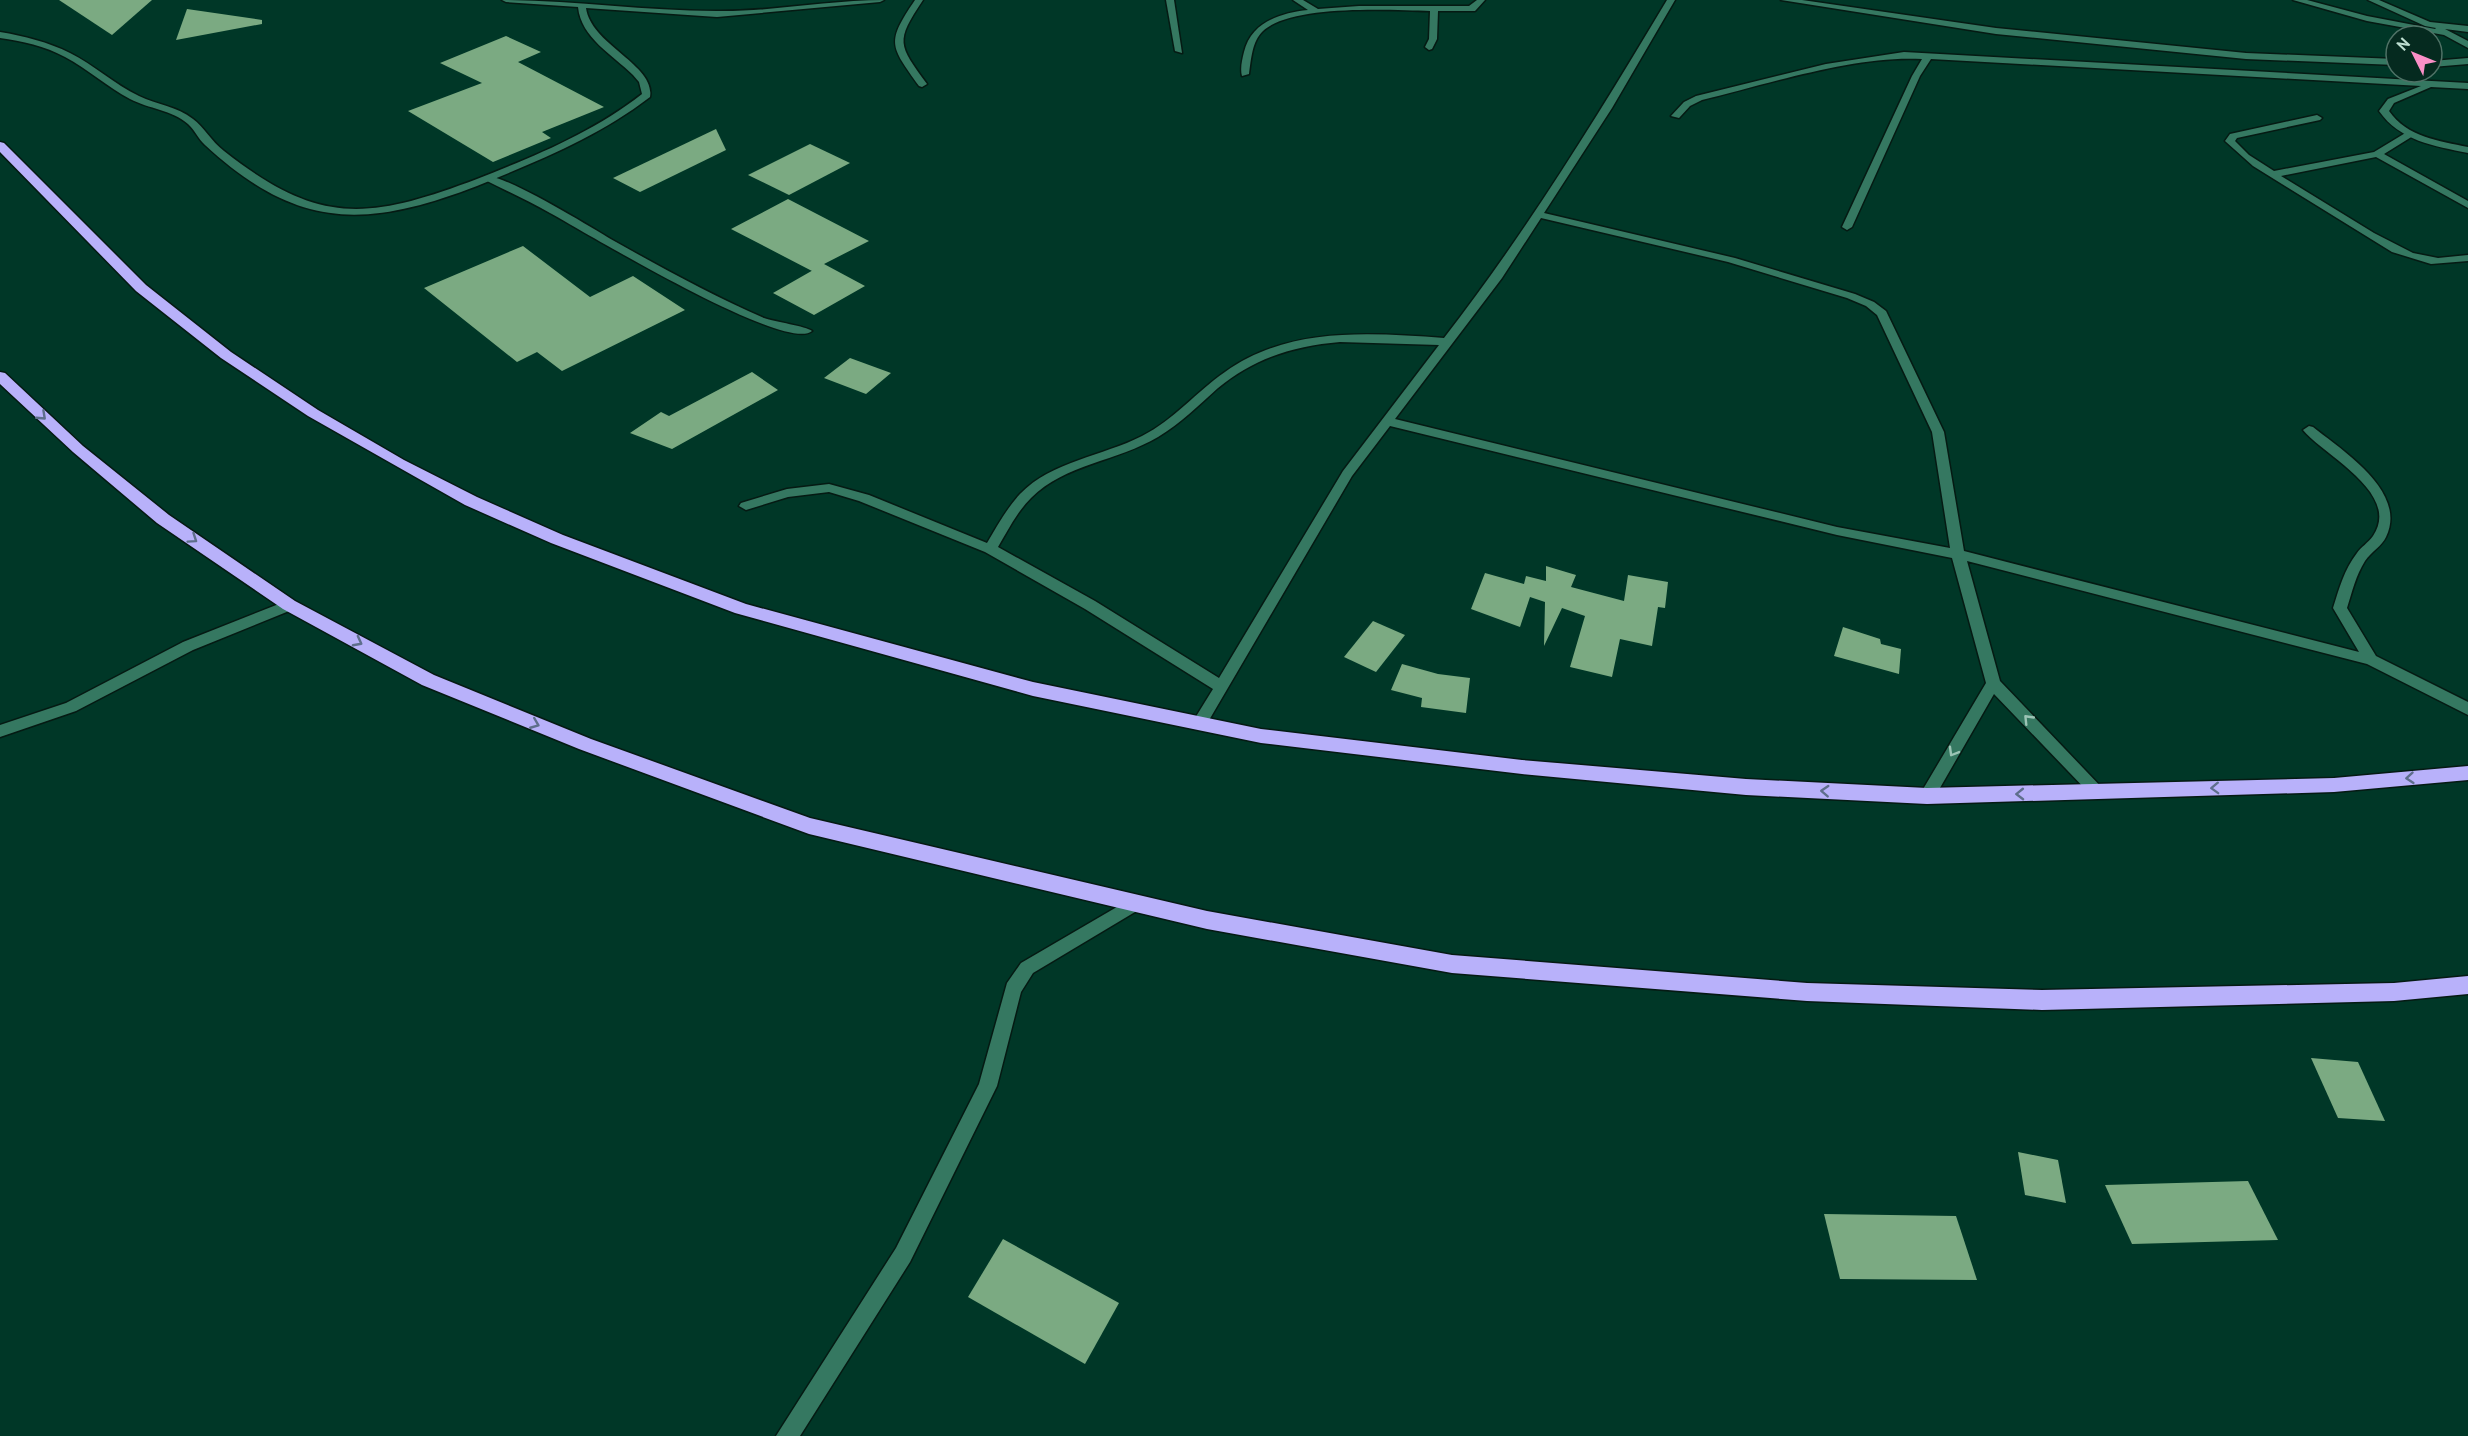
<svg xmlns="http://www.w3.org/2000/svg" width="2468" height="1436" viewBox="0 0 2468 1436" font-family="'PT Sans',sans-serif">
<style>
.building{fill:#7baa82}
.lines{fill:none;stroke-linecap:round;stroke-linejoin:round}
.lane-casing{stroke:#051a13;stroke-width:3}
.street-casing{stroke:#051a13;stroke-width:3}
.highway-casing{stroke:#051a13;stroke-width:3}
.lane{fill:#357861;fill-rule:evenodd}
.street{fill:#357861;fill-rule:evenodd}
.highway{fill:#b8b1fa;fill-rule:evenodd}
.oneway{stroke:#5e6e8c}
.oneway2{stroke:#9cc4b5}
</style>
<rect width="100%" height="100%" fill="#003727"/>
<g class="building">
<path d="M59 0H152L112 35Z"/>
<path d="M187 9 262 20V24L176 40Z"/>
<path d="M506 36 541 52 518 62 604 107 542 132 551 138 493 162 408 111 482 83 440 63Z"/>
<path d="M716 129 726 150 640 192 613 178Z"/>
<path d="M810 144 850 163 789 195 748 175Z"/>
<path d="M788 199 869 241 824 264 865 286 814 315 773 293 815 269 812 271 731 229Z"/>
<path d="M523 246 590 297 633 276 685 310 562 371 537 352 517 362 424 288Z"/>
<path d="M850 358 891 373 866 394 824 378Z"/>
<path d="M752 372 778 390 672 449 630 433 661 412 669 416Z"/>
<path d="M1546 566 1576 575 1571 587 1624 601 1628 575 1668 582 1665 608 1658 607 1652 646 1620 639 1612 677 1570 667 1585 616 1562 608 1544 646 1545 602 1530 597 1520 627 1471 609 1485 573 1524 584 1526 576 1546 581Z"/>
<path d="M1373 621 1405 635 1376 672 1344 657Z"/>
<path d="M1843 627 1880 639 1881 644 1901 649 1899 674 1834 656Z"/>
<path d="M1402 664 1438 674 1470 678 1466 713 1421 707 1422 698 1391 690Z"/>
<path d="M2311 1058 2358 1062 2385 1121 2338 1118Z"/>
<path d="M2018 1152 2058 1160 2066 1203 2025 1195Z"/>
<path d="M2248 1181 2278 1240 2132 1244 2105 1185Z"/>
<path d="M1824 1214 1956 1216 1977 1280 1840 1279Z"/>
<path d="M1003 1239 1119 1303 1085 1364 968 1297Z"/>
</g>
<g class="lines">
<defs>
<g id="lane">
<path d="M2317 115 2322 118 2320 120 2237 138 2235 141 2249 155 2274 171 2374 152 2407 132H2413V136L2384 154 2468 201V208L2376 157 2281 176 2374 233 2413 253 2438 258 2468 255V261L2431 264 2392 252 2253 166 2225 141 2230 134Z"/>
<path d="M485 176C504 173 595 230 616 242 664 269 713 296 764 318 775 322 806 326 812 331 786 354 585 232 550 213 529 201 507 191 485 180Z"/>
</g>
<g id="street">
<path d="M502 0C573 0 644 11 716 11 771 12 828 0 884 0L880 2 717 17 586 8C591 45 656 65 650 97 598 137 538 161 477 186 365 229 297 230 205 145 198 139 195 130 188 124 172 110 149 109 130 99 107 87 88 69 65 57 45 46 22 41 0 38V32C24 36 48 42 70 53 94 65 114 84 139 96 157 105 177 106 193 119 204 127 211 141 224 151 319 226 368 220 477 179 535 156 592 133 642 94L639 82 633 75C613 55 581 38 578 7L506 2Z"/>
<path d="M915 0H923C895 42 898 44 927 84L922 87 919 86C890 45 886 43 915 0Z"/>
<path d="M1166 0H1174L1182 53 1175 51Z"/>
<path d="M1293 0H1303L1318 9 1359 6H1469L1477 0H1485L1475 11H1438L1437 39 1432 49 1429 50 1425 47 1429 39 1430 11C1391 10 1292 4 1263 31 1252 41 1251 60 1249 74L1242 76C1240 69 1242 60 1244 52 1251 22 1280 13 1308 10Z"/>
<path d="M1667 0H1675L1612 108 1544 213 1735 258 1855 294 1874 302 1886 311 1944 432 1964 551 2359 652 2333 608C2339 589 2344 570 2357 553 2361 547 2368 543 2373 536 2402 493 2323 455 2303 430L2309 426 2313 427C2343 451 2408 492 2386 537 2382 546 2371 552 2365 561 2356 575 2352 592 2347 608L2376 656 2468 702V715L2367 664 1967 561 2000 681 2106 792 2104 796H2092L1994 694 1933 800H1921L1919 796 1986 683 1952 558 1837 535 1390 426 1352 476 1205 727H1195L1192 723 1213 689 1085 609 985 552 859 501 829 492 788 497 746 510 739 506 741 503 787 489 829 484 869 495 987 543C997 526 1007 508 1020 494 1052 461 1103 456 1142 436 1174 420 1196 392 1225 372 1289 326 1370 333 1444 338 1527 231 1597 117 1667 0ZM1541 218 1728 262 1847 298 1866 306 1877 315 1932 432 1950 548 1837 527 1395 419 1502 278ZM1340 342 1439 345 1343 471 1219 678 1095 601 998 547C1008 530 1017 512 1031 498 1065 464 1118 461 1158 437 1180 424 1199 405 1218 388 1254 358 1294 346 1340 342Z"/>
<path d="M1781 0H1802L1996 28 2246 53 2396 59V65L2246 59 1996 34Z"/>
<path d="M2293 0H2307L2367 16 2435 29 2436 28 2425 26 2368 0H2379L2430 22 2468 26V32L2445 29 2468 41V48L2444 35 2367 21Z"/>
<path d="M1904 52 2468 83V89L2431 87 2394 103 2389 111C2407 137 2439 141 2468 147V153C2434 146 2400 141 2379 111L2388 99 2421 86 1931 59 1920 76 1852 227 1847 230 1842 227 1912 76 1922 59C1856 55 1767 84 1702 100L1690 106 1679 118 1671 116 1684 102 1696 96 1826 64Z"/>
<path d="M2468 58V64L2432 67V61Z"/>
<path d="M289 600 294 601 296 605 294 609 193 650 76 711 0 737V725L66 703 183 642Z"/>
<path d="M1134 897 1140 899 1142 904 1140 909 1033 973 1021 992 997 1086 910 1262 800 1436H776L896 1248 979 1084 1007 983 1021 963Z"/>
</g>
<g id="highway">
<path d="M0 142 4 143 146 285 231 352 318 410 404 460 477 497 563 535 746 604 1033 682 1261 729 1522 760 1746 779 1927 788 2334 778 2468 766V780L2334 792 1927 804 1746 795 1522 774 1261 743 1033 696 735 613 551 543 465 505 308 416 221 358 136 291 0 152Z"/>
<path d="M0 372 5 373 83 446 169 515 295 601 434 675 591 739 810 818 1207 911 1452 955 1807 983 2042 990 2394 983 2468 976V994L2394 1001 2042 1010 1807 1001 1452 973 1207 929 809 834 579 749 422 685 283 609 157 523 73 452 0 384Z"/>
</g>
</defs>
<use href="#lane" class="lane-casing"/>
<use href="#street" class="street-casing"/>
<use href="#highway" class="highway-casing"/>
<use href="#lane" class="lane"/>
<use href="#street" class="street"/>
<use href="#highway" class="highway"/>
</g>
<defs><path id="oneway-chevron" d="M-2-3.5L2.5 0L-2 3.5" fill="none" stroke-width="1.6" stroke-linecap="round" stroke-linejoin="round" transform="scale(1.5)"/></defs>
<g class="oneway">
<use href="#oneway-chevron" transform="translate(42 416) rotate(43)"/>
<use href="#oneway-chevron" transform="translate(193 539) rotate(34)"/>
<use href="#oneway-chevron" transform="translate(358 642) rotate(28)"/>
<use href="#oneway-chevron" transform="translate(535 724) rotate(22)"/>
<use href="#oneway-chevron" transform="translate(2410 778) rotate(175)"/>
<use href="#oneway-chevron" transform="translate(2215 788) rotate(178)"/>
<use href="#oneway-chevron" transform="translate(1825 791) rotate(-177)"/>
<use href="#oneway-chevron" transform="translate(2020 794) rotate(179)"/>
</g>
<g class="oneway2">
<use href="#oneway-chevron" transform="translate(2028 719) rotate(-134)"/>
<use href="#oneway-chevron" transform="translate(1953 752) rotate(120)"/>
</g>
<g transform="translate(2414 54) rotate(313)"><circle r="28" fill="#052a1f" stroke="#4f7266" stroke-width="1.5"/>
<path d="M0-4.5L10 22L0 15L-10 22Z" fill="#fa8fc7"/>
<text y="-9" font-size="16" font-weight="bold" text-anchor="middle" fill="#beded1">N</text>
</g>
</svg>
